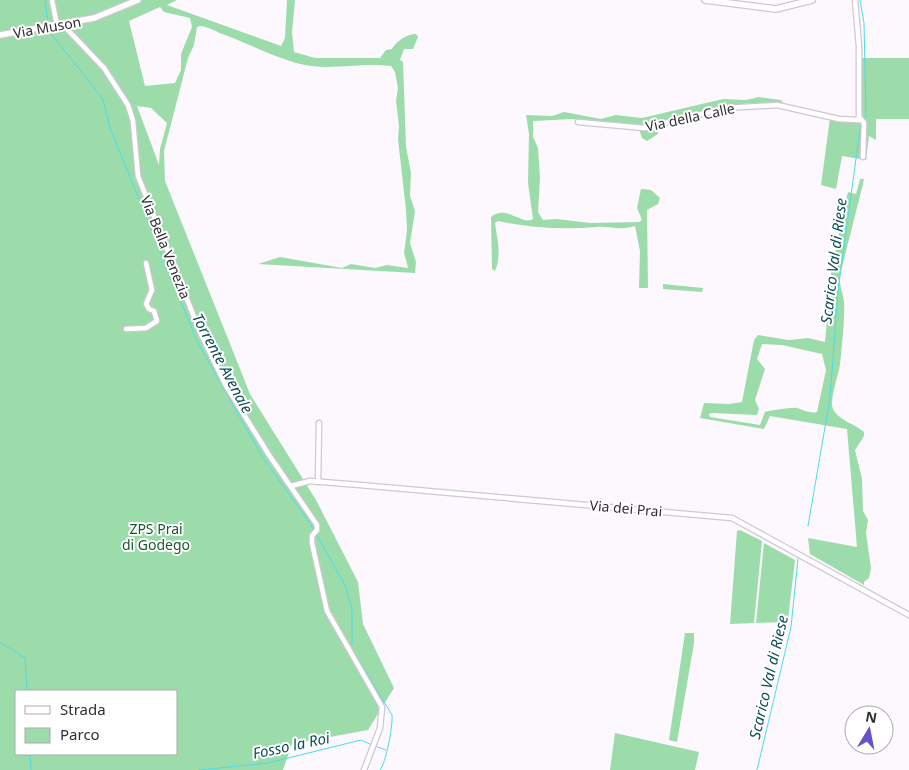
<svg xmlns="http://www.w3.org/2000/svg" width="909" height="770" viewBox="0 0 909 770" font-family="'Noto Sans',sans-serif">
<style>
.green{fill:#9cdcab;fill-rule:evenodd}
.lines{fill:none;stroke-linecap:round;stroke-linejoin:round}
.stream{stroke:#4adde9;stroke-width:1}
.minor-casing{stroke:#d1c6d4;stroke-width:7}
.major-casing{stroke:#d1c6d4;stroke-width:8}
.minor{stroke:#fff;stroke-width:4.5}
.major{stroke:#fff;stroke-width:5.5}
.labels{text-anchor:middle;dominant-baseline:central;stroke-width:4;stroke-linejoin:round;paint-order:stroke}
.street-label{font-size:14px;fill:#322e33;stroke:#fff}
.park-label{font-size:14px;fill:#19572f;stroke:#fff}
.water-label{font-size:15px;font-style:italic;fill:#0c4d52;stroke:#fff}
</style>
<rect width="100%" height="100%" fill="#fcf8fd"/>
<g class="green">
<path d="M0 0H177L167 5 281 46 285 38 287 0H295L292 32 294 52 315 58H380L386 50 392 49C395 42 408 33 416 34L418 37 413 49H404L400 60 403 62 406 147 411 173 410 196 415 211 410 243 416 262 415 273 258 264 280 257 342 268 351 264 375 268 387 265 408 268 404 253 407 230 406 210 398 139 399 126 396 101 398 88 395 72 391 66C359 62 327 72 296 63 272 56 249 44 225 35 216 32 210 27 200 26L197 27 194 45 188 58 164 151 165 181 250 394 316 500 358 582 363 624 394 688 368 730 292 744 283 770H0ZM160 7 164 12 190 18 192 27 181 54V70L175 83 145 86 129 21ZM137 106 151 108 167 123 160 149 159 165ZM16 691H176V754H16Z"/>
<path d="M859 58H909V119H876V140L869 136 866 160 842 156 836 189 821 185 830 118 824 117 863 122Z"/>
<path d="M759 97 781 100 785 105 780 107C751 95 693 115 660 121L656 125 658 134 647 141 642 138 639 129 572 119 533 121V137L538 148 540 178 538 212 543 220 557 219 590 223 639 222 642 220 637 208 641 189 651 190 660 198 658 204 647 210 648 288H639L640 251 635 226C618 231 611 226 597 227 564 230 530 228 498 221L495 223C497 239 502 254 495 271L492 269 491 217C506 204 522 226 533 219L528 183 529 134 526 115 552 116 564 112 601 119 616 115 642 118 723 99 746 100Z"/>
<path d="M860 179H864L863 184 840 275C839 285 843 292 844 302 845 322 842 343 840 364 839 375 829 399 833 409 838 420 855 424 864 432V436L855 450 862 479 863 511 868 520 866 533 871 568 869 578 864 582V585L810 554 808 538 857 547 847 429 770 416 764 429 700 418 704 403 729 404 742 402 754 340 758 335 789 340 808 338 825 342 832 262 838 243 840 223 848 192 856 194ZM762 344 782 345 822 354 826 370 817 412C810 414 804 410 797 408 795 407 766 411 765 412L760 425 710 417 709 414 712 413 757 415 759 409 755 400 765 369 757 359Z"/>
<path d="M663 284 703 288 702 292 663 289Z"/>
<path d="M740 530 762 541 754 623 730 624 737 531Z"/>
<path d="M764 543 795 560 788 619 786 622 756 623Z"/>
<path d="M685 633H694V643L677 742 669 740Z"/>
<path d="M615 733 699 752 695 770H610Z"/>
</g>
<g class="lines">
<g class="stream">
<path d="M45 0 48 24"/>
<path d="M48 30 103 99 110 128 197 341 263 458 310 523 345 585 352 609V645"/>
<path d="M808 526 830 398 838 291 861 122 866 117 864 23 860 0"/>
<path d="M0 642 25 658 27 691"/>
<path d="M352 649 392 715C393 725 386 764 380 770"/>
<path d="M375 746 386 750"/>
<path d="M30 754 31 770"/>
<path d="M199 770 268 763 361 740 372 745"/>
<path d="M757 770 791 627 798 559"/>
</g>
<defs>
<g id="minor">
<path d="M52 0 57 25"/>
<path d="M65 24 66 28 104 68 128 105 133 121 138 176 200 332 225 384 269 455 317 525V530L312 536V543L327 611 382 707 380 728 364 770"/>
<path d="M860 118 864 123 863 157"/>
<path d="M578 122 644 128 726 108 777 105 839 119 859 120V46L855 0"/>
<path d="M126 329 146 328 157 321 154 311 149 309 146 304 152 290 146 263"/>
<path d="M318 482 319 423"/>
<path d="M291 486 310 481 360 485 732 518 909 615"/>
</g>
<g id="major">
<path d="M705 0 776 9 812 0"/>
<path d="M0 35 94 18 138 0"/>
</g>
</defs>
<use href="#minor" class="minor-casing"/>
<use href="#major" class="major-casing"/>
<use href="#minor" class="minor"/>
<use href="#major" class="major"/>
</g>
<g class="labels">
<g class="street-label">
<text transform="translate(47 27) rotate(-10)">Via Muson</text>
<text transform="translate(690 117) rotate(-12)">Via della Calle</text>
<text transform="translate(166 247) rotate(68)">Via Bella Venezia</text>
<text transform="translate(626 508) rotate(5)">Via dei Prai</text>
</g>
<g class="park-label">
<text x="156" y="528">ZPS Prai<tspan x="156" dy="16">di Godego</tspan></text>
</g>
<g class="water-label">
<text transform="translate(833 261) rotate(-83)">Scarico Val di Riese</text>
<text transform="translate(223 363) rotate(62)">Torrente Avenale</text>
<text transform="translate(768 677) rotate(-77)">Scarico Val di Riese</text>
<text transform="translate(291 745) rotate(-12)">Fosso la Roi</text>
</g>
</g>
<rect x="15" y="690" width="162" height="65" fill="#ffffff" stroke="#adabad"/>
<rect x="25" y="706" width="25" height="8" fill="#ffffff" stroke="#adabad"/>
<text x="60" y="715" font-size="15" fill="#322e33">Strada</text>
<rect x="25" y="728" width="25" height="15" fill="#9cdcab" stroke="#adabad"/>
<text x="60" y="740" font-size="15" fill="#322e33">Parco</text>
<g transform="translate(869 730) rotate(10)"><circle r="24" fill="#ffffff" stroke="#adabad"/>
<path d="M0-4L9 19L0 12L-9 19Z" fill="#6652cc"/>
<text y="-8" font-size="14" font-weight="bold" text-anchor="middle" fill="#322e33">N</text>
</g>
</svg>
